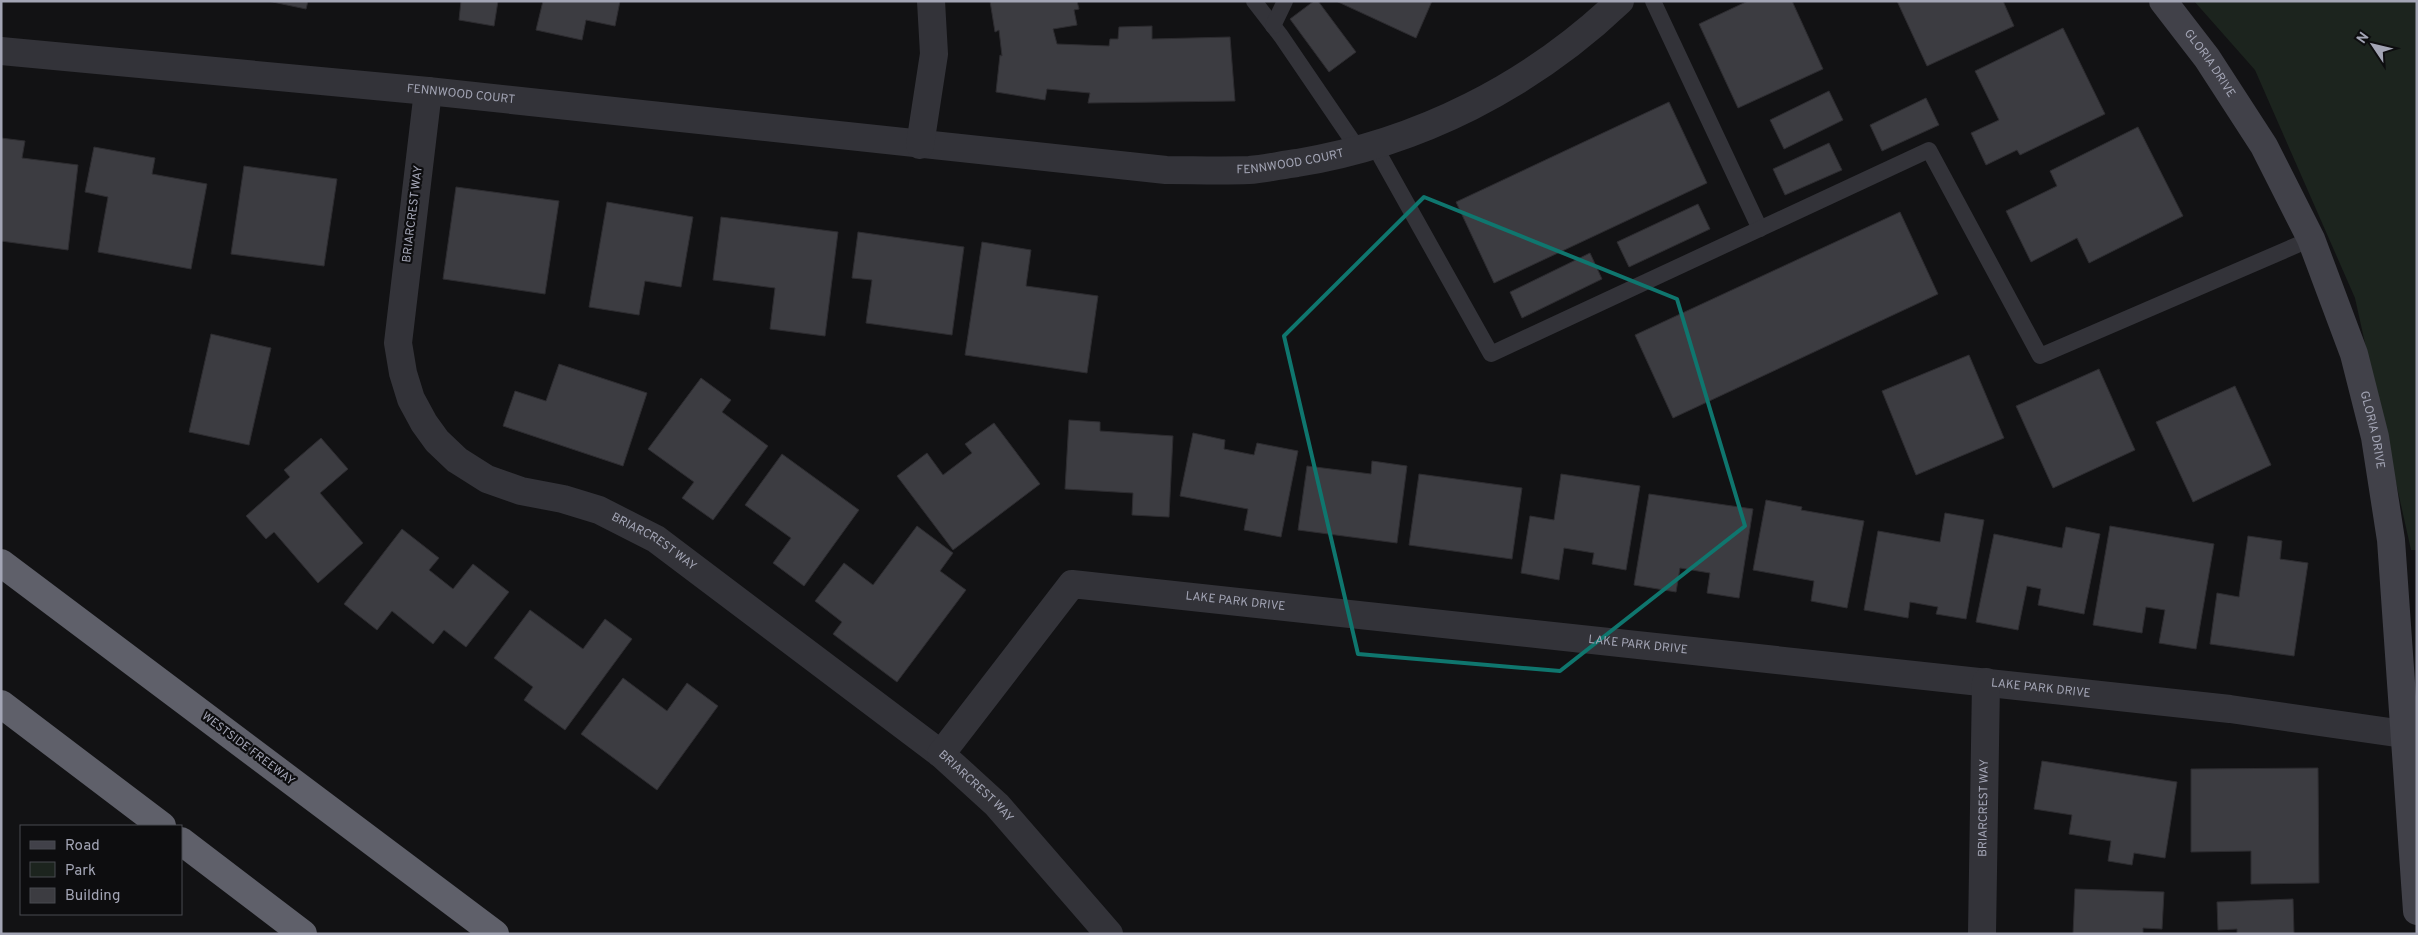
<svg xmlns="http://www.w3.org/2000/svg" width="2418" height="935" viewBox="0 0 2418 935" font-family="Overpass,sans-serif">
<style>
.green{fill:#1c241e}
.building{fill:#3c3c41;stroke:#2d2c30}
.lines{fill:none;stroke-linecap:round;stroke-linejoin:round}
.lane{stroke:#333339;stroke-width:16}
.street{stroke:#333339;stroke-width:28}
.secondary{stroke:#414149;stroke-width:28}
.highway{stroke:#5f606a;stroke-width:28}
.marked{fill:none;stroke:#0f766e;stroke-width:4;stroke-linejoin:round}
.labels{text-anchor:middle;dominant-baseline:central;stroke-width:4.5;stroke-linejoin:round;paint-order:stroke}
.street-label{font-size:12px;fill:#a3a5b5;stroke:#0d0d0f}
</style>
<rect width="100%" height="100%" fill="#121214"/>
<path class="green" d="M2194 1H2417V550H2411L2355 298 2255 70Z"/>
<g class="building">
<path d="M268 1H308L306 9Z"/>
<path d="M461 1H498L494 26 459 20Z"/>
<path d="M543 1H620L615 26 586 20 582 40 536 30Z"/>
<path d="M990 1H1077L1079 9 1074 10 1077 25 1053 29 1057 44 1109 46 1110 39H1118L1119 27 1152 26V39L1230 37 1235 101 1088 103 1090 93 1047 89 1045 100 996 92 1000 55 1002 56 999 30 995 32Z"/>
<path d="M1314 1H1318L1356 52 1329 72 1290 19Z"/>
<path d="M1336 1H1432L1416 38Z"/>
<path d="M1748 1H1792L1823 69 1738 108 1699 24Z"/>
<path d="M1897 1H2003L2014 26 1927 66Z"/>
<path d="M2063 28 2105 114 2020 155 2017 150 1986 165 1971 133 1999 120 1975 71Z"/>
<path d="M1829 91 1843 120 1784 149 1770 120Z"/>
<path d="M1926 98 1939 125 1882 151 1870 125Z"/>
<path d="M1669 102 1707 183 1494 283 1456 202Z"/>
<path d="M2138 127 2183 216 2089 263 2077 238 2031 262 2006 211 2057 186 2050 171Z"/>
<path d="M1 138 25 141 22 158 78 165 68 250 1 241Z"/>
<path d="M1829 143 1842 170 1785 195 1773 169Z"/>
<path d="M94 147 155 158 152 174 207 184 191 269 98 252 108 197 85 192Z"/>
<path d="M244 166 337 179 324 266 231 254Z"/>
<path d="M456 187 559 201 545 294 443 279Z"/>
<path d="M607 202 693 217 681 287 645 281 639 315 589 307Z"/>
<path d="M1698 204 1710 229 1629 267 1617 242Z"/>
<path d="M1900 212 1938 294 1673 418 1635 335Z"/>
<path d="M721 217 838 232 825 336 770 329 775 288 713 280Z"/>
<path d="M858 232 964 247 952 335 866 323 872 280 852 278Z"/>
<path d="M982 242 1031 250 1026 286 1098 296 1087 373 965 355Z"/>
<path d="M1590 253 1602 279 1522 318 1510 292Z"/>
<path d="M211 334 271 348 249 445 189 432Z"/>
<path d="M1969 355 2004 438 1916 475 1882 391Z"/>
<path d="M559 364 647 393 623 466 503 426 515 391 546 401Z"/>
<path d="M2099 369 2135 450 2053 488 2016 406Z"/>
<path d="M701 378 731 400 722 412 768 446 713 520 682 498 694 482 648 449Z"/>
<path d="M2235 386 2271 465 2193 502 2156 422Z"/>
<path d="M1069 420 1100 422V431L1173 436 1169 517 1132 515 1133 493 1065 489Z"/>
<path d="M994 423 1040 484 953 550 897 476 927 453 943 475 972 453 965 444Z"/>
<path d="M1193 433 1225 440 1224 449 1254 455 1257 443 1298 451 1281 537 1244 530 1248 509 1180 496Z"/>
<path d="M321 438 348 469 320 493 363 543 318 583 274 532 266 539 246 516 290 477 284 470Z"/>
<path d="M782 454 859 510 804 586 773 563 791 538 745 505Z"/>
<path d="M1372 461 1407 466 1397 543 1298 530 1307 466 1371 474Z"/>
<path d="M1419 474 1522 488 1512 559 1409 545Z"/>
<path d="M1561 474 1640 486 1626 570 1592 564 1594 553 1564 548 1559 580 1521 573 1530 516 1554 520Z"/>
<path d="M1649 494 1753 509 1739 598 1707 593 1710 573 1680 568 1676 592 1634 585Z"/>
<path d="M1766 500 1802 507 1801 510 1864 521 1847 608 1811 601 1814 581 1753 570Z"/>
<path d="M1945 513 1984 520 1966 619 1936 614 1938 607 1910 602 1908 618 1864 610 1878 531 1940 542Z"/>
<path d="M917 526 953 553 940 571 966 590 897 682 833 634 842 622 815 601 844 563 873 585Z"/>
<path d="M2110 526 2214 544 2196 649 2159 643 2165 610 2146 607 2142 633 2093 625Z"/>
<path d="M2066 527 2100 534 2084 614 2038 605 2041 589 2027 586 2018 630 1976 622 1994 534 2062 548Z"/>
<path d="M402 529 439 558 429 570 453 589 473 564 509 592 466 647 444 630 433 644 392 611 377 630 344 604Z"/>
<path d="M2248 536 2282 541 2280 559 2308 563 2294 656 2210 644 2217 593 2239 597Z"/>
<path d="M530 610 583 649 605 619 632 639 565 730 524 700 533 687 494 658Z"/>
<path d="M623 678 667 711 687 683 718 706 657 790 581 734Z"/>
<path d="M2042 761 2177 782 2165 858 2134 853 2132 865 2108 861 2111 841 2069 834 2072 815 2034 809Z"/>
<path d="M2318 768 2319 883 2251 884V851L2191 852V769Z"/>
<path d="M2075 889 2164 892 2162 929 2143 928V934H2073Z"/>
<path d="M2293 899 2294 934H2237V929L2218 930 2217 902Z"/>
</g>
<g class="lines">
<g class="lane">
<path d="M1254 1 1281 36 1358 149"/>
<path d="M1653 1 1760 229"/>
<path d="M1273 26 1285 1"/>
<path d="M1374 145 1491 354 1929 150 2040 356 2311 239"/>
</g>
<g class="street">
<path id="s1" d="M1 51 428 91 1166 170C1193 170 1221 171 1249 170 1265 169 1281 165 1297 163 1419 143 1531 86 1620 1"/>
<path id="s2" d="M428 91 398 343 403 373 411 399 424 423 437 441 457 460 487 479 521 491 563 499 599 510 656 539 941 754 997 805 1109 934"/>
<path d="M920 145 934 54 931 1"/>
<path id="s3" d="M941 754 1072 584 2230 709 2417 736"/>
<path id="s4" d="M1982 934 1986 682"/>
</g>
<path class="secondary" id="s5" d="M2163 1 2207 58 2264 146 2311 239 2354 354 2375 437 2391 540 2417 911"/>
<g class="highway">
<path d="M1 563 495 934"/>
<path d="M1 704 162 826"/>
<path d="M181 841 303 934"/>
</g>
</g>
<path class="marked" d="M1424 197 1677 299 1745 526 1560 671 1358 654 1284 336Z"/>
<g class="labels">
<g class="street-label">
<text stroke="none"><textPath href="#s5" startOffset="78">GLORIA DRIVE</textPath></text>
<text stroke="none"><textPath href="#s1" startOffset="462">FENNWOOD COURT</textPath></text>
<text stroke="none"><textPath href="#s1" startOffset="1296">FENNWOOD COURT</textPath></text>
<text transform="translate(413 214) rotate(-83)">BRIARCREST WAY</text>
<text stroke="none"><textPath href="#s5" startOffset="482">GLORIA DRIVE</textPath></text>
<text stroke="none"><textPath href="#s2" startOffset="604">BRIARCREST WAY</textPath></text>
<text stroke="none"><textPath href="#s3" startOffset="379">LAKE PARK DRIVE</textPath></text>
<text stroke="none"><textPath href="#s3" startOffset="784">LAKE PARK DRIVE</textPath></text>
<text stroke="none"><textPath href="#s3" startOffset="1189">LAKE PARK DRIVE</textPath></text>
<text transform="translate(248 749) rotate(37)">WESTSIDE FREEWAY</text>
<text stroke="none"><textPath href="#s2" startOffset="1009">BRIARCREST WAY</textPath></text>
<text stroke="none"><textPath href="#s4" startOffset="126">BRIARCREST WAY</textPath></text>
</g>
</g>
<rect width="2418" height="935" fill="none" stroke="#a3a5b5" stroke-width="5"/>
<rect x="20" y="825" width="162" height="90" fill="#0d0d0f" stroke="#494a51"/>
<rect x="30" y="841" width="25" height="8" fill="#414149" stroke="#494a51"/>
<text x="65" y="850" font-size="15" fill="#a3a5b5">Road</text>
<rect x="30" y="862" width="25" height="15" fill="#1c241e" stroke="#494a51"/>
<text x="65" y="875" font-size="15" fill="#a3a5b5">Park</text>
<rect x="30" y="888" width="25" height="15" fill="#3c3c41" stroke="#494a51"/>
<text x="65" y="900" font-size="15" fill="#a3a5b5">Building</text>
<g transform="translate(2373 45) rotate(305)" stroke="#0d0d0f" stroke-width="4" paint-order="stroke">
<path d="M0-4L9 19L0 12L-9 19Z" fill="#a3a5b5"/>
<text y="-8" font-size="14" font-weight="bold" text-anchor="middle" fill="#a3a5b5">N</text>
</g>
</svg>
